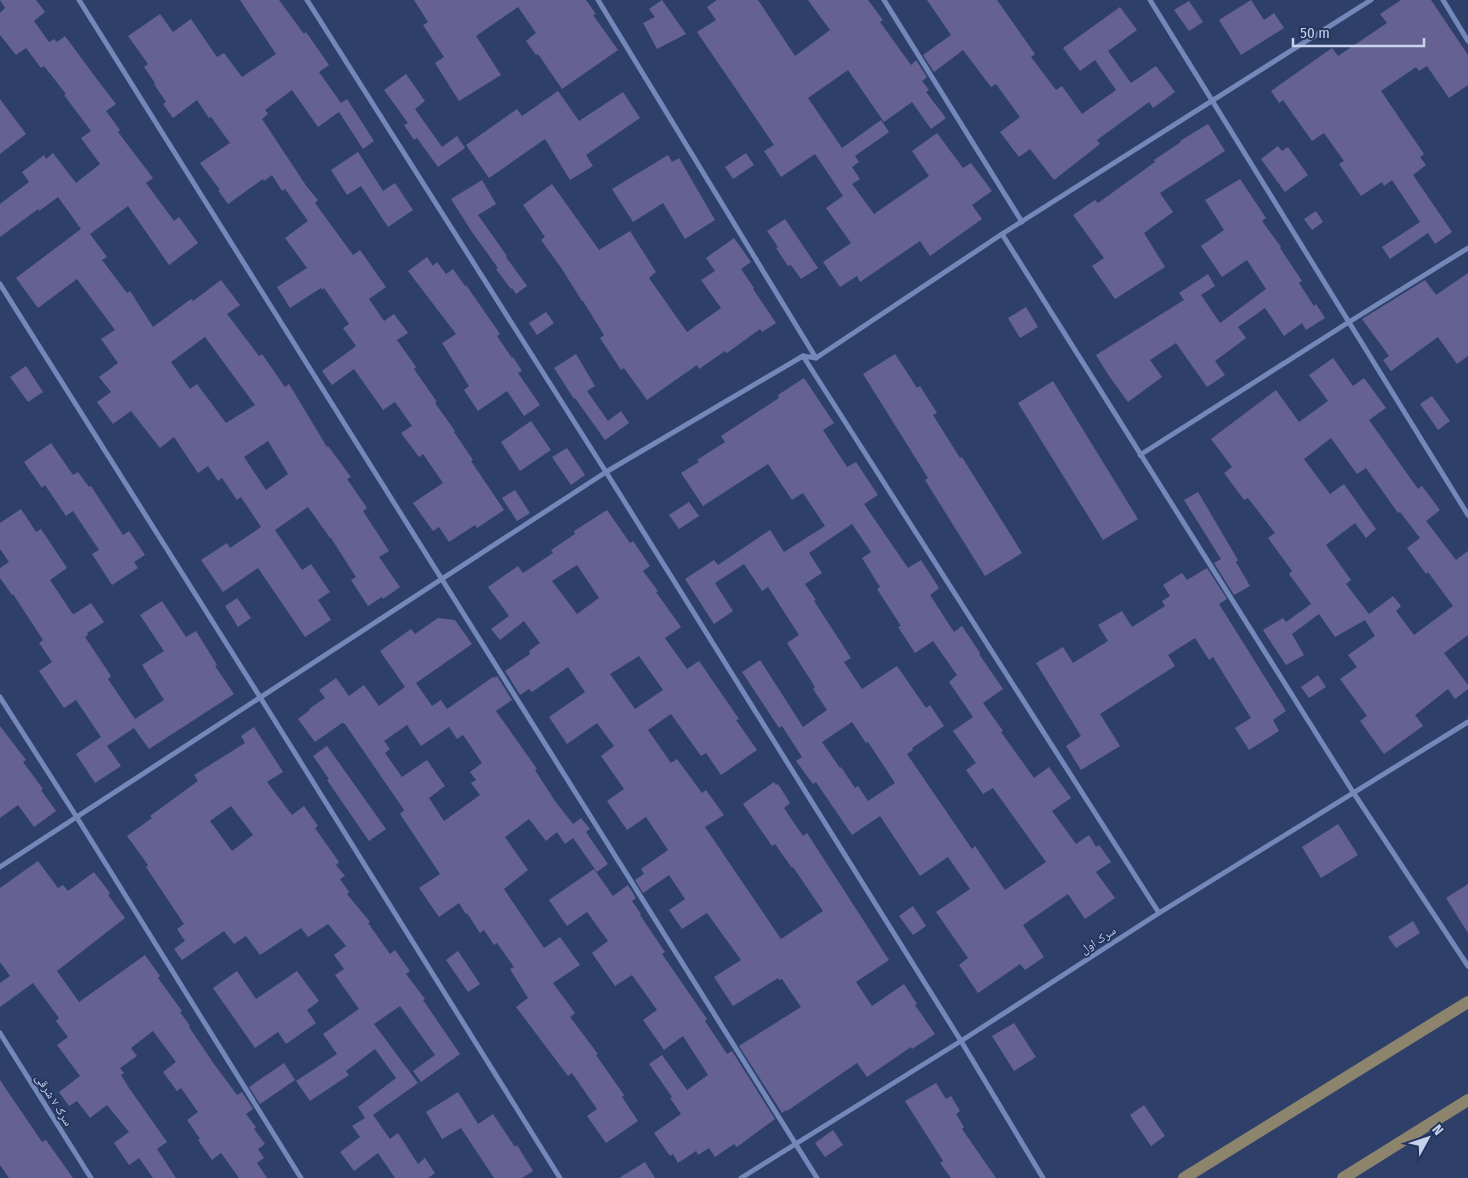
<svg xmlns="http://www.w3.org/2000/svg" width="1468" height="1178" viewBox="0 0 1468 1178" font-family="'Fira Sans Condensed','Noto Naskh Arabic',sans-serif">
<style>
.building{fill:#656293;fill-rule:evenodd}
.lines{fill:none;stroke-linecap:round;stroke-linejoin:round}
.street{stroke:#7388b8;stroke-width:5}
.primary{stroke:#8d846d;stroke-width:12}
.labels{text-anchor:middle;dominant-baseline:central;stroke-width:4;stroke-linejoin:round;paint-order:stroke}
.street-label{font-size:12px;fill:#c7d3ed;stroke:#24355e}
</style>
<rect width="100%" height="100%" fill="#2e406a"/>
<g class="building">
<path d="M0 0H36L45 12 34 21 49 42 54 39 57 42 65 36 96 78 116 104 106 111 120 130 118 132 153 178 146 183 174 221 179 217 198 243 169 265 128 206 90 234 107 257 102 260 127 293 130 291 153 327 191 299 193 301 221 280 240 305 227 314 259 356 262 354 285 387 289 384 327 447 328 446 351 477 347 479 367 508 363 511 389 551 379 557 400 587 383 599 382 597 368 606 351 580 356 577 331 538H330L308 507 275 530 302 570 311 564 330 592 318 600 331 620 305 637 258 568 223 592 201 560 227 543 230 548 261 527 241 497 237 500 222 478 218 481 208 466 198 473 174 437 160 448 131 411 113 424 97 402 111 392 99 377 118 363 101 339 115 330 77 279 38 308 16 278 81 229 58 197 39 211 38 209 0 237V204L29 182 22 172 44 155 46 159 53 153 76 183 100 164 81 138 91 131 64 95 66 94 44 66 41 68 26 48 16 55 0 35V13L5 8ZM205 337 255 405 226 423 197 384 190 389 171 362ZM268 441 288 474 266 490 244 457Z"/>
<path d="M240 0H279L304 34 306 32 329 65 319 72 341 103 347 99 374 141 363 149 339 112 318 127 292 90 265 110 268 114 262 119 307 187 318 200 315 203 353 255 360 250 386 287 369 299 384 321 394 314 408 333 397 340 416 367 414 369 437 402 435 403 455 431 454 432 473 460 471 461 504 510 477 528 475 525 449 542 439 527 433 531 413 503 443 483 423 454 419 457 401 433 412 426 395 402 383 410 354 369 332 385 322 371 356 346 343 328 349 324 324 288 322 290 321 288 290 308 277 287 307 268 285 238 308 221 285 189 282 191 272 175 264 181 263 179 228 204 218 190H220L200 163 230 143 211 117 209 118 197 100 173 118 163 104 166 102 154 84 155 83 144 67 148 64 128 36 160 14 173 32 191 19 217 57 224 53 242 77 276 54Z"/>
<path d="M414 0H586L596 14 593 15 618 50 562 89 538 54 536 55 526 41 536 33 518 7 476 36 501 75 459 101 435 63 444 57 423 25 428 22Z"/>
<path d="M662 0 686 34 657 49 643 23 655 17 649 9Z"/>
<path d="M717 0H758L795 56 830 30 808 0H868L883 20 880 22 911 65 916 60 927 77 922 81 929 90 926 92 946 118 931 129 912 102 884 122 848 70 808 98 842 148 881 120 889 132 855 156 859 162 852 167 860 179 852 184 874 214 929 176 912 151 937 133 963 168 971 163 992 191 972 205 982 219 930 256 920 241 860 282 857 276 840 287 823 262 851 243 826 208 843 196 815 154 781 177 764 151 774 145 697 32 716 20 707 7Z"/>
<path d="M927 0H997L1035 54 1031 57 1056 90 1062 86 1082 114 1116 90 1095 60 1080 71 1063 48 1120 7 1137 30 1108 51 1131 83 1156 66 1175 92 1153 108 1149 102 1097 140 1100 144 1054 180 1030 149 1019 157 1000 132 1020 117 996 84 991 87 963 50 934 72 923 55 951 35Z"/>
<path d="M1251 0 1264 20 1274 13 1284 28 1241 55 1219 20Z"/>
<path d="M1401 0H1431L1468 55V85L1449 98 1427 66 1419 71 1416 67 1381 91 1424 154 1420 157 1426 165 1413 175 1452 232 1435 244 1428 233 1390 259 1382 247 1420 222 1392 180 1384 186 1382 182 1361 196 1339 164 1344 161 1324 133 1312 141 1283 100 1279 103 1271 91 1332 48 1338 56 1387 23 1380 14Z"/>
<path d="M1189 1 1203 22 1189 31 1174 10Z"/>
<path d="M406 74 425 101 415 109 442 147 457 136 465 148 438 167 417 138 414 140 404 125 408 123 384 90Z"/>
<path d="M558 91 579 121 623 92 640 118 586 155 593 166 570 180 545 139 489 178 466 145 517 109 522 116Z"/>
<path d="M0 99 26 134 0 154Z"/>
<path d="M1208 124 1225 151 1160 193 1173 212 1144 233 1165 267 1115 299 1092 266 1104 258 1073 215 1095 200 1098 203 1155 162 1154 160 1181 142 1180 141Z"/>
<path d="M1278 146 1282 151 1288 147 1308 175 1285 192 1261 159Z"/>
<path d="M358 152 383 191 395 183 413 210 388 227 361 186 347 195 331 170Z"/>
<path d="M746 153 754 165 733 179 725 167Z"/>
<path d="M668 155 672 162 679 158 715 220 685 239 663 203 633 222 612 189Z"/>
<path d="M1240 179 1266 218 1262 221 1281 247 1280 248 1302 281 1299 283 1314 306 1316 304 1325 318 1306 330 1302 323 1284 336 1265 308 1238 327 1246 338 1215 361 1225 375 1207 387 1176 343 1150 360 1162 377 1128 402 1109 376 1096 355 1184 300 1179 293 1208 274 1215 286 1201 295 1220 323 1266 289 1247 260 1222 277 1201 246 1224 230 1205 200Z"/>
<path d="M482 180 496 204 478 215 507 256 506 257 527 286 516 294 512 288 511 289 496 269 498 268 472 232 451 199Z"/>
<path d="M552 184 599 250 630 231 656 272 649 278 687 332 721 308 701 280 715 271 706 258 734 238 751 262 741 269 754 288 753 289 776 323 762 332 760 329 727 353 725 351 699 369 697 365 647 400 624 368 621 370 600 338 604 335 583 301H582L562 269 541 240 545 237 523 205Z"/>
<path d="M1316 211 1323 222 1312 230 1304 219Z"/>
<path d="M785 219 818 268 801 279 791 265 788 266 776 248 778 247 767 231Z"/>
<path d="M427 257 433 266 437 262 446 274 453 269 465 286 466 285 500 334 497 336 512 358 513 357 522 371 518 373 540 405 524 416 507 391 478 411 464 390 469 386 442 343 456 334 408 271Z"/>
<path d="M1468 273V356L1457 364 1438 337 1391 371 1383 360 1389 356 1362 319 1425 280 1436 295Z"/>
<path d="M1026 307 1038 327 1020 338 1008 318Z"/>
<path d="M546 312 554 323 537 335 529 323Z"/>
<path d="M576 354 595 386 587 391 608 421 621 411 629 423 605 440 575 398 574 399 554 368Z"/>
<path d="M895 354 917 388 920 386 937 413 933 415 960 458 962 457 1022 553 985 576 925 480 928 478 863 374Z"/>
<path d="M1333 358 1353 386 1364 378 1386 408 1369 420 1418 489 1422 486 1440 510 1426 521 1456 560 1468 551V635L1444 653 1468 685V689L1455 699 1448 689 1415 715 1423 726 1384 754 1360 721 1367 716 1340 679 1357 667 1348 655 1375 636 1365 620 1335 637 1319 614 1292 634 1304 655 1286 665 1263 630 1283 618 1286 622 1311 604 1289 574 1292 571 1268 538 1275 533 1248 498 1244 500 1224 473 1232 467 1211 439 1276 390 1299 422 1328 401 1309 375ZM1331 438 1357 474 1366 468 1398 513 1400 512 1420 538 1407 548 1426 574 1428 572 1453 606 1414 635 1396 611 1401 606 1393 596 1369 614 1346 584 1351 580 1326 545 1355 523 1366 538 1376 529 1344 484 1330 494 1304 459Z"/>
<path d="M26 366 43 392 28 402 10 377Z"/>
<path d="M804 378 834 423 823 430 847 467 856 462 878 495 864 504 908 568 921 560 939 588 930 595 954 632 962 626 980 653 979 654 1003 689 983 703 1003 731 1001 732 1034 778 1049 767 1071 798 1052 811 1076 844 1089 835 1096 847 1099 845 1111 862 1096 872 1115 898 1085 919 1068 894 1023 925 1044 957 1025 970 1020 964 978 993 959 965 968 958 936 912 970 889 948 857 920 876 880 816 852 835 816 782 813 784 796 761 802 757 782 726 779 728 742 672 760 660 803 727 827 710 813 689 815 687 787 643 799 635 768 587 762 591 744 564 715 583 733 611 714 624 685 579 714 560 718 565 770 530 784 552 825 526 803 493 792 500 768 464 703 506 681 473 699 462 697 460 725 442 721 436 779 398 778 395ZM852 524 871 552 862 558 880 587 877 589 901 626 898 627 915 653 933 641 957 675 949 682 973 717 953 731 976 763 966 770 983 794 993 788 1046 862 1005 890 975 846 972 849 907 754 913 750 912 748 944 726 930 705 926 708 897 666 862 689 844 662 851 658 814 601 816 600 805 584 822 573 809 553ZM852 722 866 743 868 742 895 783 868 801 858 786 855 788 841 767 840 768 822 742Z"/>
<path d="M1053 381 1138 519 1103 540 1018 403Z"/>
<path d="M1432 396 1450 421 1438 430 1420 404Z"/>
<path d="M531 421 551 450 520 471 501 442Z"/>
<path d="M51 443 73 475 78 472 89 487 91 486 123 535 129 531 145 555 134 562 138 568 112 585 92 554 99 550 73 511 66 516 45 485 42 488 24 462Z"/>
<path d="M567 448 585 475 571 485 552 457Z"/>
<path d="M515 490 530 513 517 521 502 498Z"/>
<path d="M1198 492 1238 560 1236 562 1250 586 1234 595 1214 563 1221 559 1184 500Z"/>
<path d="M689 502 699 516 679 529 669 515Z"/>
<path d="M21 509 36 532 41 529 67 568 50 580 72 613 74 614 91 603 104 622 87 633 88 635 85 637 111 676 108 679 135 719 164 700 142 665 164 651 140 615 162 601 186 637 196 631 217 665 215 666 234 694 149 749 134 728 107 746 121 766 95 783 76 754 101 737 76 700 64 708 39 671 52 662 39 643 43 640 13 594 12 595 0 578V568L9 562 0 549V523Z"/>
<path d="M607 510 630 543 633 541 650 566 643 571 658 591 656 592 681 627 665 638 687 669 699 661 739 719 736 720 757 750 721 775 706 753 701 756 671 714 648 730 671 763 677 759 702 793 706 790 724 815 705 827 781 939 823 911 793 867 792 868 775 844 772 846 743 804 774 782 776 785 778 784 790 803 784 808 803 836 807 833 889 960 856 982 872 1006 904 984 917 1004 915 1005 935 1034 912 1049 911 1047 867 1077 857 1063 787 1111 786 1110 782 1113 739 1046 801 1007 782 979 779 980 778 978 733 1006 714 977 741 960 707 913 682 929 669 910 685 899 669 875 643 893 635 880 644 874 641 869 668 850 646 817 627 830 607 801 624 789 601 756 614 746 597 723 567 744 549 717 585 692 568 667 532 692 529 689 520 695 505 671 530 654 529 651 540 643 524 621 500 640 491 629 509 616 488 587 518 566 523 573 553 553 551 550 575 534 574 531ZM577 565 599 598 577 614 552 581ZM639 656 663 690 635 709 610 674Z"/>
<path d="M1207 568 1227 599 1219 604 1286 711 1273 720 1279 731 1249 750 1235 728 1251 718 1213 657 1209 660 1195 638 1168 655 1175 666 1100 714 1120 746 1081 770 1066 746 1081 736 1036 663 1063 647 1073 663 1108 641 1098 625 1122 611 1132 627 1165 606 1162 601 1170 596 1163 585 1182 573 1187 580Z"/>
<path d="M237 598 251 618 238 627 225 606Z"/>
<path d="M438 618 455 620 472 644 416 683 432 706 441 700 447 709 493 677 494 678 497 676 512 700 496 711 537 769 535 770 555 801 573 824 581 818 590 829 586 832 608 864 597 872 573 838 565 844 557 832 546 841 529 819 505 837 528 870 504 889 544 948 560 937 580 965 553 983 575 1013 570 1017 598 1054 596 1055 624 1095 622 1097 638 1121 606 1143 587 1116 597 1109 572 1073 568 1076 516 1007 528 998 510 969 514 967 497 943 494 945 484 930 480 933 467 913 466 914 459 903 439 917 419 888 440 874 400 814 404 810 345 724 342 723 315 742 298 719 310 710 309 709 325 698 319 690 336 678 349 696 364 685 379 706 405 687 380 651 411 629 415 634ZM407 725 421 746 449 727 457 739 463 735 482 763 470 772 476 780 471 783 480 795 444 821 429 798 445 786 427 760 402 777 385 753 390 749 384 741Z"/>
<path d="M1318 675 1326 687 1309 698 1301 687Z"/>
<path d="M0 726 26 760 23 762 43 789 41 790 56 811 34 827 18 805 0 818Z"/>
<path d="M254 727 283 772 267 782 292 815 304 806 318 826 315 828 339 862 336 865 345 876 340 879 349 892 347 894 370 922 368 923 390 954 395 950 410 971 406 974 425 999 423 1000 460 1054 421 1082 413 1071 435 1055 400 1006 374 1024 418 1083 373 1115 390 1139 398 1133 418 1164 425 1158 435 1173 428 1178H395L378 1153 354 1171 340 1152 360 1137 352 1126 365 1118 358 1107 396 1078 375 1049 346 1071 349 1075 310 1101 296 1081 337 1054 323 1034 359 1009 335 975 344 969 334 955 346 946 328 924 308 937 301 928 260 955 246 936 234 944 224 931 182 960 174 949 185 941 177 929 184 924 146 867 148 865 127 836 152 818 150 816 198 781 194 775 245 743 241 736ZM231 806 253 835 232 851 210 821Z"/>
<path d="M327 746 386 829 369 841 327 780 329 779 313 756Z"/>
<path d="M1338 824 1358 855 1321 878 1302 847Z"/>
<path d="M38 861 58 888 63 885 68 891 94 872 110 893 108 895 125 918 57 971 79 1002 145 955 160 976 158 978 182 1011 180 1012 190 1026 189 1027 214 1064 237 1095 242 1092 253 1109 246 1114 256 1127 254 1129 265 1144 258 1149 264 1158 257 1163 267 1178H239L221 1153 212 1160 198 1140 200 1139 187 1120 198 1112 181 1088 177 1091 163 1072 176 1062 153 1031 131 1048 137 1056 120 1068 124 1073 121 1075 129 1088 167 1142 157 1149 176 1178H153L139 1158 129 1165 114 1143 129 1132 107 1105 90 1118 77 1101 69 1106 59 1092 80 1076 57 1045 68 1037 56 1021 59 1018 33 983 0 1007V983L10 976 0 962V888Z"/>
<path d="M594 869 613 896 628 885 636 898 632 901 641 914 640 915 665 952 662 954 707 1019 705 1021 727 1054 732 1051 775 1119 737 1147 734 1144 715 1157 709 1148 698 1155 696 1151 678 1163 673 1154 670 1156 654 1133 681 1114 670 1098 672 1097 649 1064 662 1055 687 1090 708 1075 683 1036 664 1050 643 1020 657 1010 632 975 615 986 592 953 608 941 587 912 567 926 549 900Z"/>
<path d="M1468 884V933L1446 898Z"/>
<path d="M913 906 926 926 913 935 899 916Z"/>
<path d="M1413 921 1420 933 1396 948 1388 937Z"/>
<path d="M458 951 480 984 468 992 446 960Z"/>
<path d="M237 971 256 999 297 971 319 1001 307 1010 316 1023 286 1044 278 1032 255 1048 213 988Z"/>
<path d="M1014 1023 1036 1057 1014 1071 992 1036Z"/>
<path d="M284 1063 295 1080 260 1104 249 1087Z"/>
<path d="M0 1080 42 1142 46 1140 73 1178H9L0 1165Z"/>
<path d="M936 1083 946 1099 951 1096 960 1111 956 1114 964 1127 962 1129 996 1178H951L940 1163 943 1161 905 1101Z"/>
<path d="M458 1092 478 1124 493 1114 515 1147 517 1145 533 1171 522 1178H494L461 1128 442 1139 426 1112Z"/>
<path d="M1144 1105 1165 1136 1151 1146 1130 1115Z"/>
<path d="M833 1130 843 1145 825 1157 815 1143Z"/>
<path d="M645 1162 655 1178H619Z"/>
</g>
<g class="lines">
<g class="street">
<path d="M79 0 817 1178"/>
<path d="M307 0 606 472 961 1041 1043 1178"/>
<path d="M598 0 816 358"/>
<path d="M884 0 1022 222"/>
<path d="M1150 0 1468 515"/>
<path d="M1443 0 1468 41"/>
<path d="M1002 234 1353 792 1468 966"/>
<path d="M0 284 260 697 560 1178"/>
<path d="M803 356 1159 913"/>
<path d="M1140 455 1349 322 1468 248"/>
<path d="M0 697 76 816 301 1178"/>
<path d="M0 867 606 472 803 356 816 358 1002 234 1371 0"/>
<path d="M0 1033 91 1178"/>
<path d="M741 1178 961 1041 1159 913 1468 722"/>
</g>
<g class="primary">
<path d="M1184 1178 1468 1002"/>
<path d="M1343 1178 1468 1100"/>
</g>
</g>
<g class="labels">
<g class="street-label">
<text transform="translate(1098 940) rotate(-33)">سرک‌ اول</text>
<text transform="translate(54 1100) rotate(58)">سرک ۷ شرقی</text>
</g>
</g>
<g transform="translate(1428 1138) rotate(50)" stroke="#24355e" stroke-width="4" paint-order="stroke">
<path d="M0-4L9 19L0 12L-9 19Z" fill="#c7d3ed"/>
<text y="-8" font-size="14" font-weight="bold" text-anchor="middle" fill="#c7d3ed">N</text>
</g>
<path d="M1293 38v8h131v-8" fill="none" stroke="#c7d3ed" stroke-width="2.5"/>
<text x="1300" y="38" font-size="15" fill="#c7d3ed" stroke="#24355e" stroke-width="4" paint-order="stroke">50 m</text>
</svg>
